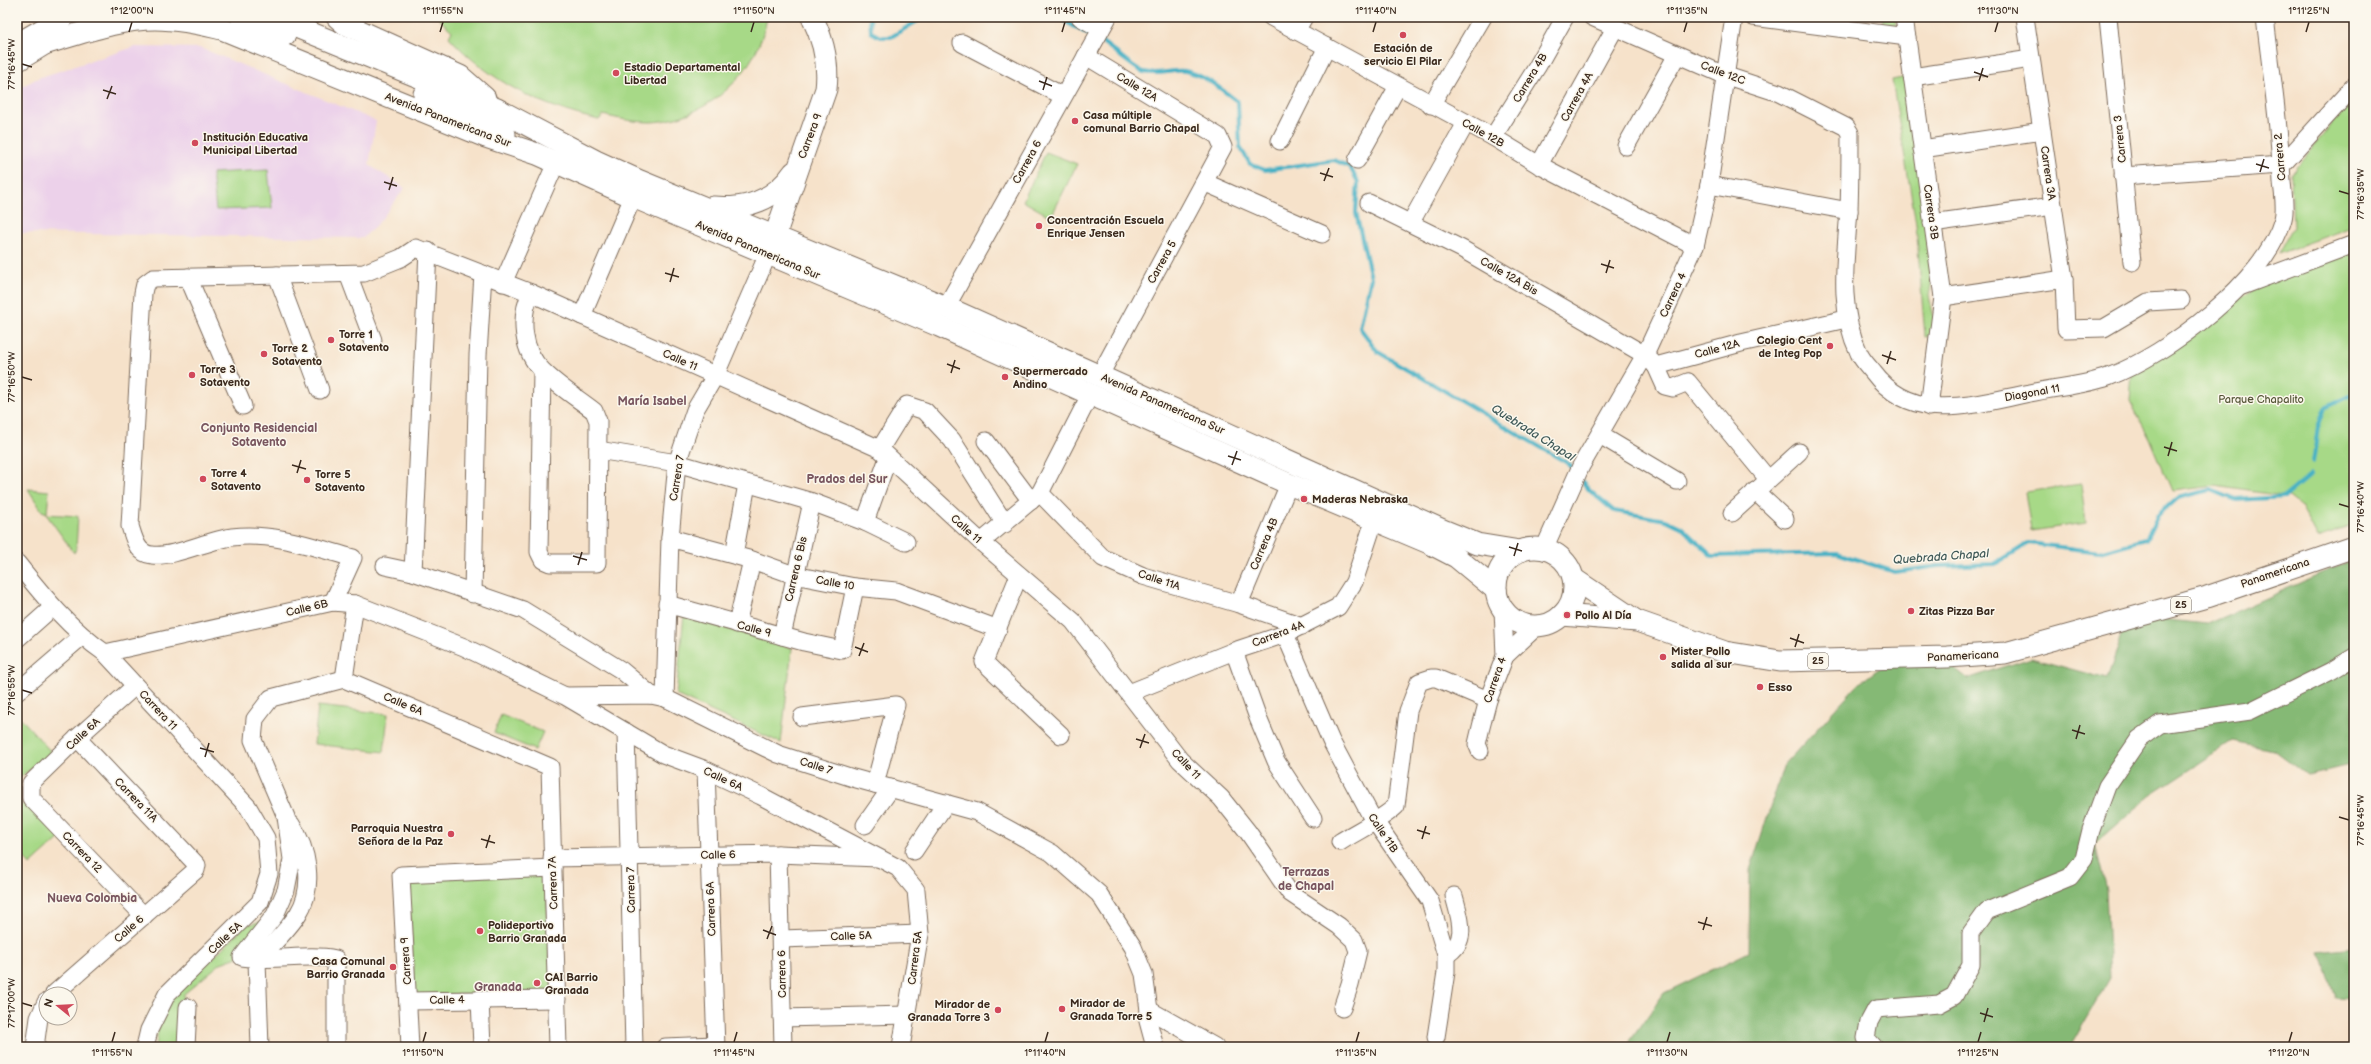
<svg xmlns="http://www.w3.org/2000/svg" width="2371" height="1064" viewBox="0 0 2371 1064" font-family="'Balsamiq Sans',sans-serif">
<style>
.built{fill:#ecd1ea}
.green{fill:#a7d987;stroke:#718252}
.forest{fill:#85b974;stroke:#607249}
.lines{fill:none;stroke-linecap:round;stroke-linejoin:round}
.stream{stroke:#46b1c5;stroke-width:4}
.minor-casing{stroke:#7c6a5a;stroke-width:19}
.major-casing{stroke:#7c6a5a;stroke-width:23}
.minor{stroke:#fff;stroke-width:17}
.major{stroke:#fff;stroke-width:21}
.ticks{fill:none;stroke:#3b2a1e;stroke-width:1.5}
.poi-dot{fill:#d1495b;stroke:#fbf7ec;stroke-width:1.5}
.labels{text-anchor:middle;dominant-baseline:central;stroke-width:3;stroke-linejoin:round;paint-order:stroke}
.shield{fill:#fbf7ec;stroke:#75685c;stroke-width:1}
.shield-label{font-size:10px;font-weight:bold;fill:#3b2a1e}
.poi-label{font-size:11px;font-weight:bold;fill:#3b2a1e;stroke:#fbf7ec;text-anchor:start}
.street-label{font-size:11px;fill:#3b2a1e;stroke:#fbf7ec}
.park-label{font-size:11px;fill:#565638;stroke:#fbf7ec}
.neighbourhood-label{font-size:12px;font-weight:bold;fill:#79565f;stroke:#fbf7ec}
.water-label{font-size:12px;font-style:italic;fill:#3f5958;stroke:#fbf7ec}
.neatline{fill:none;stroke:#3b2a1e;stroke-width:1.5}
.ticks-label{font-size:10px;text-anchor:middle;fill:#3b2a1e}
</style>
<rect width="100%" height="100%" fill="#fbf7ec"/>
<filter id="ink" filterUnits="userSpaceOnUse"><feTurbulence type="fractalNoise" baseFrequency=".025" numOctaves="2"/><feDisplacementMap in="SourceGraphic" scale="8" xChannelSelector="R" yChannelSelector="G"/><feConvolveMatrix kernelMatrix="1 2 1 2 8 2 1 2 1" color-interpolation-filters="sRGB"/></filter>
<filter id="wash" filterUnits="userSpaceOnUse"><feTurbulence type="fractalNoise" baseFrequency=".012" numOctaves="4" result="noise"/><feDisplacementMap in="SourceGraphic" scale="16" xChannelSelector="R" yChannelSelector="G"/><feGaussianBlur stdDeviation="0.9" result="paint"/><feColorMatrix in="noise" values="0 0 0 0 0 0 0 0 0 0 0 0 0 0 0 0 0 1.4 0 .05"/><feComposite in="paint" operator="in"/></filter>
<g filter="url(#wash)">
<rect width="100%" height="100%" fill="#f6e2ca"/>
<path class="built" d="M134 47 201 48 376 121 369 165 405 188 380 221 363 238 17 233V89L38 78Z"/>
<g class="green">
<path d="M437 17H767C758 73 708 119 651 122 634 122 619 119 603 115L599 120C541 107 489 81 449 37L452 31Z"/>
<path d="M1882 17H1895L1896 27H1884Z"/>
<path d="M1907 77 1933 274 1929 296 1935 322 1932 336 1925 337 1916 224 1892 80Z"/>
<path d="M2354 97V226L2278 254 2293 227 2291 174Z"/>
<path d="M1046 152 1077 164 1051 217 1023 201Z"/>
<path d="M268 170 272 208 216 210 212 173Z"/>
<path d="M2354 245V525L2317 538 2300 506 2289 497 2215 486 2172 491 2150 439 2130 401 2132 371 2228 305 2275 278Z"/>
<path d="M2081 484 2086 523 2031 531 2025 492Z"/>
<path d="M28 489 49 491 47 513 42 511Z"/>
<path d="M46 514 78 516 76 549 74 553Z"/>
<path d="M684 614 792 648 781 743 676 695Z"/>
<path d="M318 706 388 714 384 752 314 744Z"/>
<path d="M17 714 52 753 19 778 17 776Z"/>
<path d="M501 715 543 732 535 750 494 733Z"/>
<path d="M28 800 61 837 30 865 17 849V810Z"/>
<path d="M545 864 552 993 415 995 407 870Z"/>
<path d="M271 919 240 956 221 963 184 994 180 1047H156L158 1029 171 999 246 925Z"/>
</g>
<g class="forest">
<path d="M2354 559V764L2308 775 2274 750 2232 742 2150 796 2095 844 2106 890 2110 978 2070 1047H1633L1630 1041 1664 993 1749 952 1750 870 1784 765 1857 685 1889 661 1937 655 1967 679 2031 658 2107 679 2123 632 2159 619 2207 624Z"/>
<path d="M2354 947V998L2335 997 2320 951Z"/>
</g>
<g class="lines">
<g class="stream">
<path d="M870 17 871 32 880 37H891L924 17"/>
<path d="M1057 17 1093 37"/>
<path d="M1099 40C1111 47 1135 70 1144 72 1158 76 1172 69 1185 71 1203 74 1224 91 1238 102L1240 147 1250 164 1265 170 1334 160 1350 167 1358 182 1356 213 1371 278 1360 328 1378 352 1569 464 1574 471"/>
<path d="M2313 462 2318 427 2325 408 2354 394"/>
<path d="M1581 480 1590 491 1614 511 1666 520 1681 527 1712 556 1837 553 1895 572 1938 566 1995 564 2029 543 2099 552 2146 539 2157 516 2177 498 2211 490 2236 500 2285 497 2311 475"/>
</g>
</g>
</g>
<g filter="url(#ink)">
<g class="lines">
<defs>
<g id="minor">
<path d="M1080 17 1101 29"/>
<path d="M1271 17 1493 137 1539 165 1695 246"/>
<path d="M1592 17 1724 75 1779 93 1846 127 1850 133C1850 158 1850 184 1849 209 1846 257 1837 307 1859 353 1862 360 1868 366 1873 372 1913 426 1974 404 2030 393 2056 387 2082 386 2108 377 2167 355 2266 281 2283 219 2286 208 2283 193 2282 182 2280 127 2271 72 2265 17"/>
<path d="M1753 17 1907 37"/>
<path d="M1904 17 1943 297 1929 407"/>
<path d="M2025 17 2064 279 2066 329 2104 328 2148 302 2181 300"/>
<path d="M2108 17 2132 262"/>
<path d="M1296 31 1304 17"/>
<path d="M962 43 1063 96"/>
<path d="M1086 56 1218 136 1223 147 1100 375"/>
<path d="M1912 77 2031 59"/>
<path d="M1431 105 1483 17"/>
<path d="M1493 137 1537 67 1565 17"/>
<path d="M1280 141 1327 47"/>
<path d="M1626 146 1677 55"/>
<path d="M1922 149 2042 131"/>
<path d="M1357 160 1398 86"/>
<path d="M1539 165 1615 28"/>
<path d="M2123 176 2282 165 2354 86"/>
<path d="M1206 183 1322 234"/>
<path d="M1709 185 1849 211"/>
<path d="M1369 203 1462 249 1645 355 1656 366 1741 343 1846 319"/>
<path d="M1411 222 1466 123"/>
<path d="M1932 223 2053 206"/>
<path d="M348 274 373 340"/>
<path d="M277 275 320 390"/>
<path d="M188 277 243 406"/>
<path d="M503 283 556 163"/>
<path d="M2242 286 2354 244"/>
<path d="M531 293C519 317 522 352 543 371 558 386 577 398 594 411L598 421 597 563H550L543 560 539 552 542 370"/>
<path d="M1943 297 2064 279"/>
<path d="M946 307 1108 17"/>
<path d="M582 316 633 197"/>
<path d="M1656 366 1665 386 1673 388 1688 382 1768 479"/>
<path d="M1600 435 1677 481"/>
<path d="M986 441 1031 501"/>
<path d="M880 449 907 405 925 411 952 440 1005 524"/>
<path d="M598 450 677 463 812 502 865 522 906 542"/>
<path d="M1755 491 1785 519"/>
<path d="M1040 493 1103 558 1143 576 1239 604 1302 626"/>
<path d="M1732 513 1799 452"/>
<path d="M865 522 888 458"/>
<path d="M670 538 752 560 794 575 855 587 896 591 998 629"/>
<path d="M981 542 1040 493 1090 395"/>
<path d="M1544 549 1581 466 1645 355 1695 246 1709 185 1734 17"/>
<path d="M734 555 747 484"/>
<path d="M17 563C44 597 70 629 105 653L248 807 266 838 269 874 260 902 167 994 149 1030 145 1047"/>
<path d="M385 566 413 572 523 610 621 670 651 695"/>
<path d="M413 572 428 251"/>
<path d="M1019 575 984 662 1061 735"/>
<path d="M473 594 478 355 483 274"/>
<path d="M333 602 353 558C313 547 274 532 232 537 208 540 173 558 152 555 137 554 134 538 130 526L143 293 145 284 153 278 364 273 401 258 416 248 531 293 880 449 981 542 1073 621 1180 760 1221 798 1248 832 1290 893 1339 926 1354 940 1358 951 1350 984 1342 1008"/>
<path d="M667 604 804 642 842 650 855 587"/>
<path d="M1239 604 1289 484"/>
<path d="M737 624 752 560"/>
<path d="M1285 634 1331 741 1370 814 1430 901 1446 955V972L1436 1037"/>
<path d="M782 636 812 502"/>
<path d="M17 639 53 607"/>
<path d="M1234 651 1258 718 1276 761 1313 818"/>
<path d="M105 653 333 602 355 604 464 647 565 696 663 754 706 770 761 796 898 868 916 890 920 934 901 1047"/>
<path d="M1505 656 1536 627"/>
<path d="M344 679 550 767 558 1047"/>
<path d="M344 679 355 604"/>
<path d="M135 686 77 738 31 783V798L144 916"/>
<path d="M17 692 81 637"/>
<path d="M1129 693 1234 651 1285 634 1338 607 1354 582 1374 521"/>
<path d="M566 696 651 695 665 698 778 754 853 778 977 812 1052 853 1099 894 1133 947 1144 974 1149 1010 1148 1021 1155 1047"/>
<path d="M665 698 670 538 677 463 695 410 715 376 768 254"/>
<path d="M802 717 896 705 875 784"/>
<path d="M626 732 634 1047"/>
<path d="M1480 751 1477 744 1481 727 1488 700 1505 656 1503 609"/>
<path d="M706 770 716 1047"/>
<path d="M865 825 891 788"/>
<path d="M1340 842C1357 831 1383 819 1396 806L1408 711 1419 682 1431 678H1436L1488 700"/>
<path d="M914 851 946 803"/>
<path d="M778 854 783 1047"/>
<path d="M552 858 778 854 878 858"/>
<path d="M782 939 920 934"/>
<path d="M1446 955C1469 942 1460 918 1454 896"/>
<path d="M54 994 196 870 197 865 77 738"/>
<path d="M480 999 482 1047"/>
<path d="M409 1001 557 999"/>
<path d="M1149 1010 1215 1047"/>
<path d="M782 1018 907 1015"/>
<path d="M35 1047 39 1018 46 1002"/>
<path d="M186 1047 188 1007"/>
<path d="M260 1047 257 960C272 945 287 931 298 914 315 887 308 849 291 824"/>
<path d="M336 1047V959C305 953 274 962 242 957L275 915 286 890 292 859 286 817 253 740 255 719 271 698 344 679"/>
<path d="M410 1047 401 875 553 868"/>
<path d="M665 1047 715 1045"/>
<path d="M1874 1047 1866 1038 1869 1022 1876 1009 1939 1004 1954 996 1971 965V933L1987 911 2070 877 2084 859 2091 830 2107 786 2139 739 2160 724 2250 711 2331 671 2354 657"/>
</g>
<g id="major">
<path d="M241 17 285 35"/>
<path d="M272 17 497 109 596 161 640 181 946 307 1445 531 1477 544 1520 551"/>
<path d="M337 17 345 24 460 76 485 98"/>
<path d="M17 44 64 17"/>
<path d="M44 44C80 34 118 19 155 19 178 19 199 24 222 29L486 137 537 154 633 197 939 326 1289 484 1429 543 1456 557 1496 590"/>
<path d="M17 61 56 37"/>
<path d="M424 94 478 117 505 134"/>
<path d="M713 207C746 210 775 200 794 172"/>
<path d="M770 250 826 89C829 64 823 39 812 17"/>
<circle cx="1535" cy="587" r="39"/>
<path d="M1574 579 1635 620"/>
<path d="M1562 615 1637 621 1725 652 1780 661 1947 657 2005 653 2207 597 2354 547"/>
</g>
</defs>
<use href="#minor" class="minor-casing"/>
<use href="#major" class="major-casing"/>
<use href="#minor" class="minor"/>
<use href="#major" class="major"/>
</g>
</g>
<path class="ticks" d="M129 32 132 22M440 32 443 22M751 32 754 22M1062 32 1065 22M1373 32 1376 22M1684 32 1687 22M1995 32 1998 22M2306 32 2309 22M22 64 32 67M1974 72 1988 77M1039 81 1052 86M1979 81 1983 68M103 90 116 94M1043 90 1047 77M107 99 112 86M2256 164 2269 168M2260 172 2264 159M1320 173 1333 177M1324 181 1329 168M384 182 397 186M389 190 393 177M2339 191 2349 194M1601 264 1614 268M665 273 679 277M1606 273 1610 260M670 282 674 268M1882 355 1896 360M947 364 960 369M1887 364 1891 351M951 373 955 360M22 377 32 380M2164 447 2177 451M1228 456 1241 460M2168 456 2172 442M292 465 306 469M1232 465 1237 451M297 473 301 460M2339 504 2349 507M1509 547 1522 551M573 556 587 560M1514 556 1518 543M578 565 582 552M1790 638 1804 643M855 647 868 652M1795 647 1799 634M859 656 864 643M22 690 32 693M2072 730 2085 734M1136 739 1149 743M2076 739 2080 725M200 748 214 752M1140 748 1145 734M205 757 209 743M2339 817 2349 820M1417 830 1430 834M481 839 495 843M1422 839 1426 826M486 848 490 835M1698 922 1712 926M763 930 776 935M1703 930 1707 917M767 939 772 926M22 1003 32 1006M1980 1013 1993 1017M1984 1022 1988 1008M112 1042 115 1032M423 1042 426 1032M734 1042 737 1032M1045 1042 1048 1032M1356 1042 1359 1032M1667 1042 1670 1032M1978 1042 1981 1032M2289 1042 2292 1032"/>
<g class="poi-dot">
<circle cx="1403" cy="35" r="4"/>
<circle cx="616" cy="73" r="4"/>
<circle cx="1075" cy="121" r="4"/>
<circle cx="195" cy="143" r="4"/>
<circle cx="1039" cy="226" r="4"/>
<circle cx="331" cy="340" r="4"/>
<circle cx="1830" cy="346" r="4"/>
<circle cx="264" cy="354" r="4"/>
<circle cx="192" cy="375" r="4"/>
<circle cx="1005" cy="377" r="4"/>
<circle cx="203" cy="479" r="4"/>
<circle cx="307" cy="480" r="4"/>
<circle cx="1304" cy="499" r="4"/>
<circle cx="1911" cy="611" r="4"/>
<circle cx="1567" cy="615" r="4"/>
<circle cx="1663" cy="657" r="4"/>
<circle cx="1760" cy="687" r="4"/>
<circle cx="451" cy="834" r="4"/>
<circle cx="480" cy="931" r="4"/>
<circle cx="393" cy="967" r="4"/>
<circle cx="537" cy="983" r="4"/>
<circle cx="1062" cy="1009" r="4"/>
<circle cx="998" cy="1010" r="4"/>
</g>
<g class="labels">
<g class="shield">
<rect x="2171" y="597" width="20" height="16" rx="3"/>
<rect x="1808" y="653" width="20" height="16" rx="3"/>
</g>
<g class="shield-label">
<text x="2181" y="605">25</text>
<text x="1818" y="661">25</text>
</g>
<g class="poi-label">
<text x="1403" y="48" text-anchor="middle">Estación de<tspan x="1403" dy="13">servicio El Pilar</tspan></text>
<text x="624" y="67">Estadio Departamental<tspan x="624" dy="13">Libertad</tspan></text>
<text x="1083" y="115">Casa múltiple<tspan x="1083" dy="13">comunal Barrio Chapal</tspan></text>
<text x="203" y="137">Institución Educativa<tspan x="203" dy="13">Municipal Libertad</tspan></text>
<text x="1047" y="220">Concentración Escuela<tspan x="1047" dy="13">Enrique Jensen</tspan></text>
<text x="339" y="334">Torre 1<tspan x="339" dy="13">Sotavento</tspan></text>
<text x="1822" y="340" text-anchor="end">Colegio Cent<tspan x="1822" dy="13">de Integ Pop</tspan></text>
<text x="272" y="348">Torre 2<tspan x="272" dy="13">Sotavento</tspan></text>
<text x="200" y="369">Torre 3<tspan x="200" dy="13">Sotavento</tspan></text>
<text x="1013" y="371">Supermercado<tspan x="1013" dy="13">Andino</tspan></text>
<text x="211" y="473">Torre 4<tspan x="211" dy="13">Sotavento</tspan></text>
<text x="315" y="474">Torre 5<tspan x="315" dy="13">Sotavento</tspan></text>
<text x="1312" y="499">Maderas Nebraska</text>
<text x="1919" y="611">Zitas Pizza Bar</text>
<text x="1575" y="615">Pollo Al Día</text>
<text x="1671" y="651">Mister Pollo<tspan x="1671" dy="13">salida al sur</tspan></text>
<text x="1768" y="687">Esso</text>
<text x="443" y="828" text-anchor="end">Parroquia Nuestra<tspan x="443" dy="13">Señora de la Paz</tspan></text>
<text x="488" y="925">Polideportivo<tspan x="488" dy="13">Barrio Granada</tspan></text>
<text x="385" y="961" text-anchor="end">Casa Comunal<tspan x="385" dy="13">Barrio Granada</tspan></text>
<text x="545" y="977">CAI Barrio<tspan x="545" dy="13">Granada</tspan></text>
<text x="1070" y="1003">Mirador de<tspan x="1070" dy="13">Granada Torre 5</tspan></text>
<text x="990" y="1004" text-anchor="end">Mirador de<tspan x="990" dy="13">Granada Torre 3</tspan></text>
</g>
<g class="street-label">
<text transform="translate(1723 73) rotate(21)">Calle 12C</text>
<text transform="translate(1530 78) rotate(-59)">Carrera 4B</text>
<text transform="translate(1137 87) rotate(31)">Calle 12A</text>
<text transform="translate(1577 97) rotate(-61)">Carrera 4A</text>
<text transform="translate(448 120) rotate(21)">Avenida Panamericana Sur</text>
<text transform="translate(1483 133) rotate(29)">Calle 12B</text>
<text transform="translate(810 136) rotate(-69)">Carrera 9</text>
<text transform="translate(2120 139) rotate(-96)">Carrera 3</text>
<text transform="translate(2280 157) rotate(-95)">Carrera 2</text>
<text transform="translate(1027 162) rotate(-61)">Carrera 6</text>
<text transform="translate(2048 173) rotate(82)">Carrera 3A</text>
<text transform="translate(1931 212) rotate(82)">Carrera 3B</text>
<text transform="translate(758 250) rotate(23)">Avenida Panamericana Sur</text>
<text transform="translate(1162 262) rotate(-61)">Carrera 5</text>
<text transform="translate(1509 276) rotate(30)">Calle 12A Bis</text>
<text transform="translate(1673 295) rotate(-65)">Carrera 4</text>
<text transform="translate(1717 349) rotate(-15)">Calle 12A</text>
<text transform="translate(680 360) rotate(24)">Calle 11</text>
<text transform="translate(2032 393) rotate(-10)">Diagonal 11</text>
<text transform="translate(1163 404) rotate(24)">Avenida Panamericana Sur</text>
<text transform="translate(677 478) rotate(-81)">Carrera 7</text>
<text transform="translate(966 529) rotate(42)">Calle 11</text>
<text transform="translate(1264 544) rotate(-67)">Carrera 4B</text>
<text transform="translate(796 569) rotate(-77)">Carrera 6 Bis</text>
<text transform="translate(2275 573) rotate(-19)">Panamericana</text>
<text transform="translate(1159 580) rotate(18)">Calle 11A</text>
<text transform="translate(835 583) rotate(10)">Calle 10</text>
<text transform="translate(307 608) rotate(-13)">Calle 6B</text>
<text transform="translate(754 629) rotate(15)">Calle 9</text>
<text transform="translate(1278 634) rotate(-21)">Carrera 4A</text>
<text transform="translate(1963 656) rotate(-3)">Panamericana</text>
<text transform="translate(1495 680) rotate(-71)">Carrera 4</text>
<text transform="translate(403 704) rotate(23)">Calle 6A</text>
<text transform="translate(158 710) rotate(47)">Carrera 11</text>
<text transform="translate(83 734) rotate(-43)">Calle 6A</text>
<text transform="translate(1186 764) rotate(47)">Calle 11</text>
<text transform="translate(816 766) rotate(18)">Calle 7</text>
<text transform="translate(723 779) rotate(25)">Calle 6A</text>
<text transform="translate(136 800) rotate(46)">Carrera 11A</text>
<text transform="translate(1383 833) rotate(56)">Calle 11B</text>
<text transform="translate(82 852) rotate(46)">Carrera 12</text>
<text transform="translate(718 855) rotate(-1)">Calle 6</text>
<text transform="translate(553 883) rotate(-92)">Carrera 7A</text>
<text transform="translate(631 890) rotate(-91)">Carrera 7</text>
<text transform="translate(711 909) rotate(-92)">Carrera 6A</text>
<text transform="translate(129 929) rotate(-41)">Calle 6</text>
<text transform="translate(851 936) rotate(-2)">Calle 5A</text>
<text transform="translate(225 938) rotate(-43)">Calle 5A</text>
<text transform="translate(915 958) rotate(-83)">Carrera 5A</text>
<text transform="translate(406 961) rotate(-94)">Carrera 9</text>
<text transform="translate(782 974) rotate(-91)">Carrera 6</text>
<text transform="translate(447 1000) rotate(-1)">Calle 4</text>
</g>
<g class="park-label">
<text x="2261" y="399">Parque Chapalito</text>
</g>
<g class="neighbourhood-label">
<text x="652" y="401">María Isabel</text>
<text x="259" y="428">Conjunto Residencial<tspan x="259" dy="14">Sotavento</tspan></text>
<text x="847" y="479">Prados del Sur</text>
<text x="1306" y="872">Terrazas<tspan x="1306" dy="14">de Chapal</tspan></text>
<text x="92" y="898">Nueva Colombia</text>
<text x="498" y="987">Granada</text>
</g>
<g class="water-label">
<text transform="translate(1533 433) rotate(32)">Quebrada Chapal</text>
<text transform="translate(1941 557) rotate(-4)">Quebrada Chapal</text>
</g>
</g>
<rect width="2371" height="1064" fill="none" stroke="#fbf7ec" stroke-width="44"/>
<g transform="translate(58 1006) rotate(288)"><circle r="19" fill="#fbf7ec" stroke="#aea59a"/>
<path d="M0-3L7 15L0 10L-7 15Z" fill="#d1495b"/>
<text y="-6" font-size="11" font-weight="bold" text-anchor="middle" fill="#3b2a1e">N</text>
</g>
<rect x="22" y="22" width="2327" height="1020" class="neatline"/>
<g class="ticks-label">
<text x="132" y="14">1°12'00"N</text>
<text x="443" y="14">1°11'55"N</text>
<text x="754" y="14">1°11'50"N</text>
<text x="1065" y="14">1°11'45"N</text>
<text x="1376" y="14">1°11'40"N</text>
<text x="1687" y="14">1°11'35"N</text>
<text x="1998" y="14">1°11'30"N</text>
<text x="2309" y="14">1°11'25"N</text>
<text transform="translate(11 64) rotate(-90)" y="4">77°16'45"W</text>
<text transform="translate(2360 194) rotate(-90)" y="4">77°16'35"W</text>
<text transform="translate(11 377) rotate(-90)" y="4">77°16'50"W</text>
<text transform="translate(2360 507) rotate(-90)" y="4">77°16'40"W</text>
<text transform="translate(11 690) rotate(-90)" y="4">77°16'55"W</text>
<text transform="translate(2360 820) rotate(-90)" y="4">77°16'45"W</text>
<text transform="translate(11 1003) rotate(-90)" y="4">77°17'00"W</text>
<text x="112" y="1056">1°11'55"N</text>
<text x="423" y="1056">1°11'50"N</text>
<text x="734" y="1056">1°11'45"N</text>
<text x="1045" y="1056">1°11'40"N</text>
<text x="1356" y="1056">1°11'35"N</text>
<text x="1667" y="1056">1°11'30"N</text>
<text x="1978" y="1056">1°11'25"N</text>
<text x="2289" y="1056">1°11'20"N</text>
</g>
</svg>
